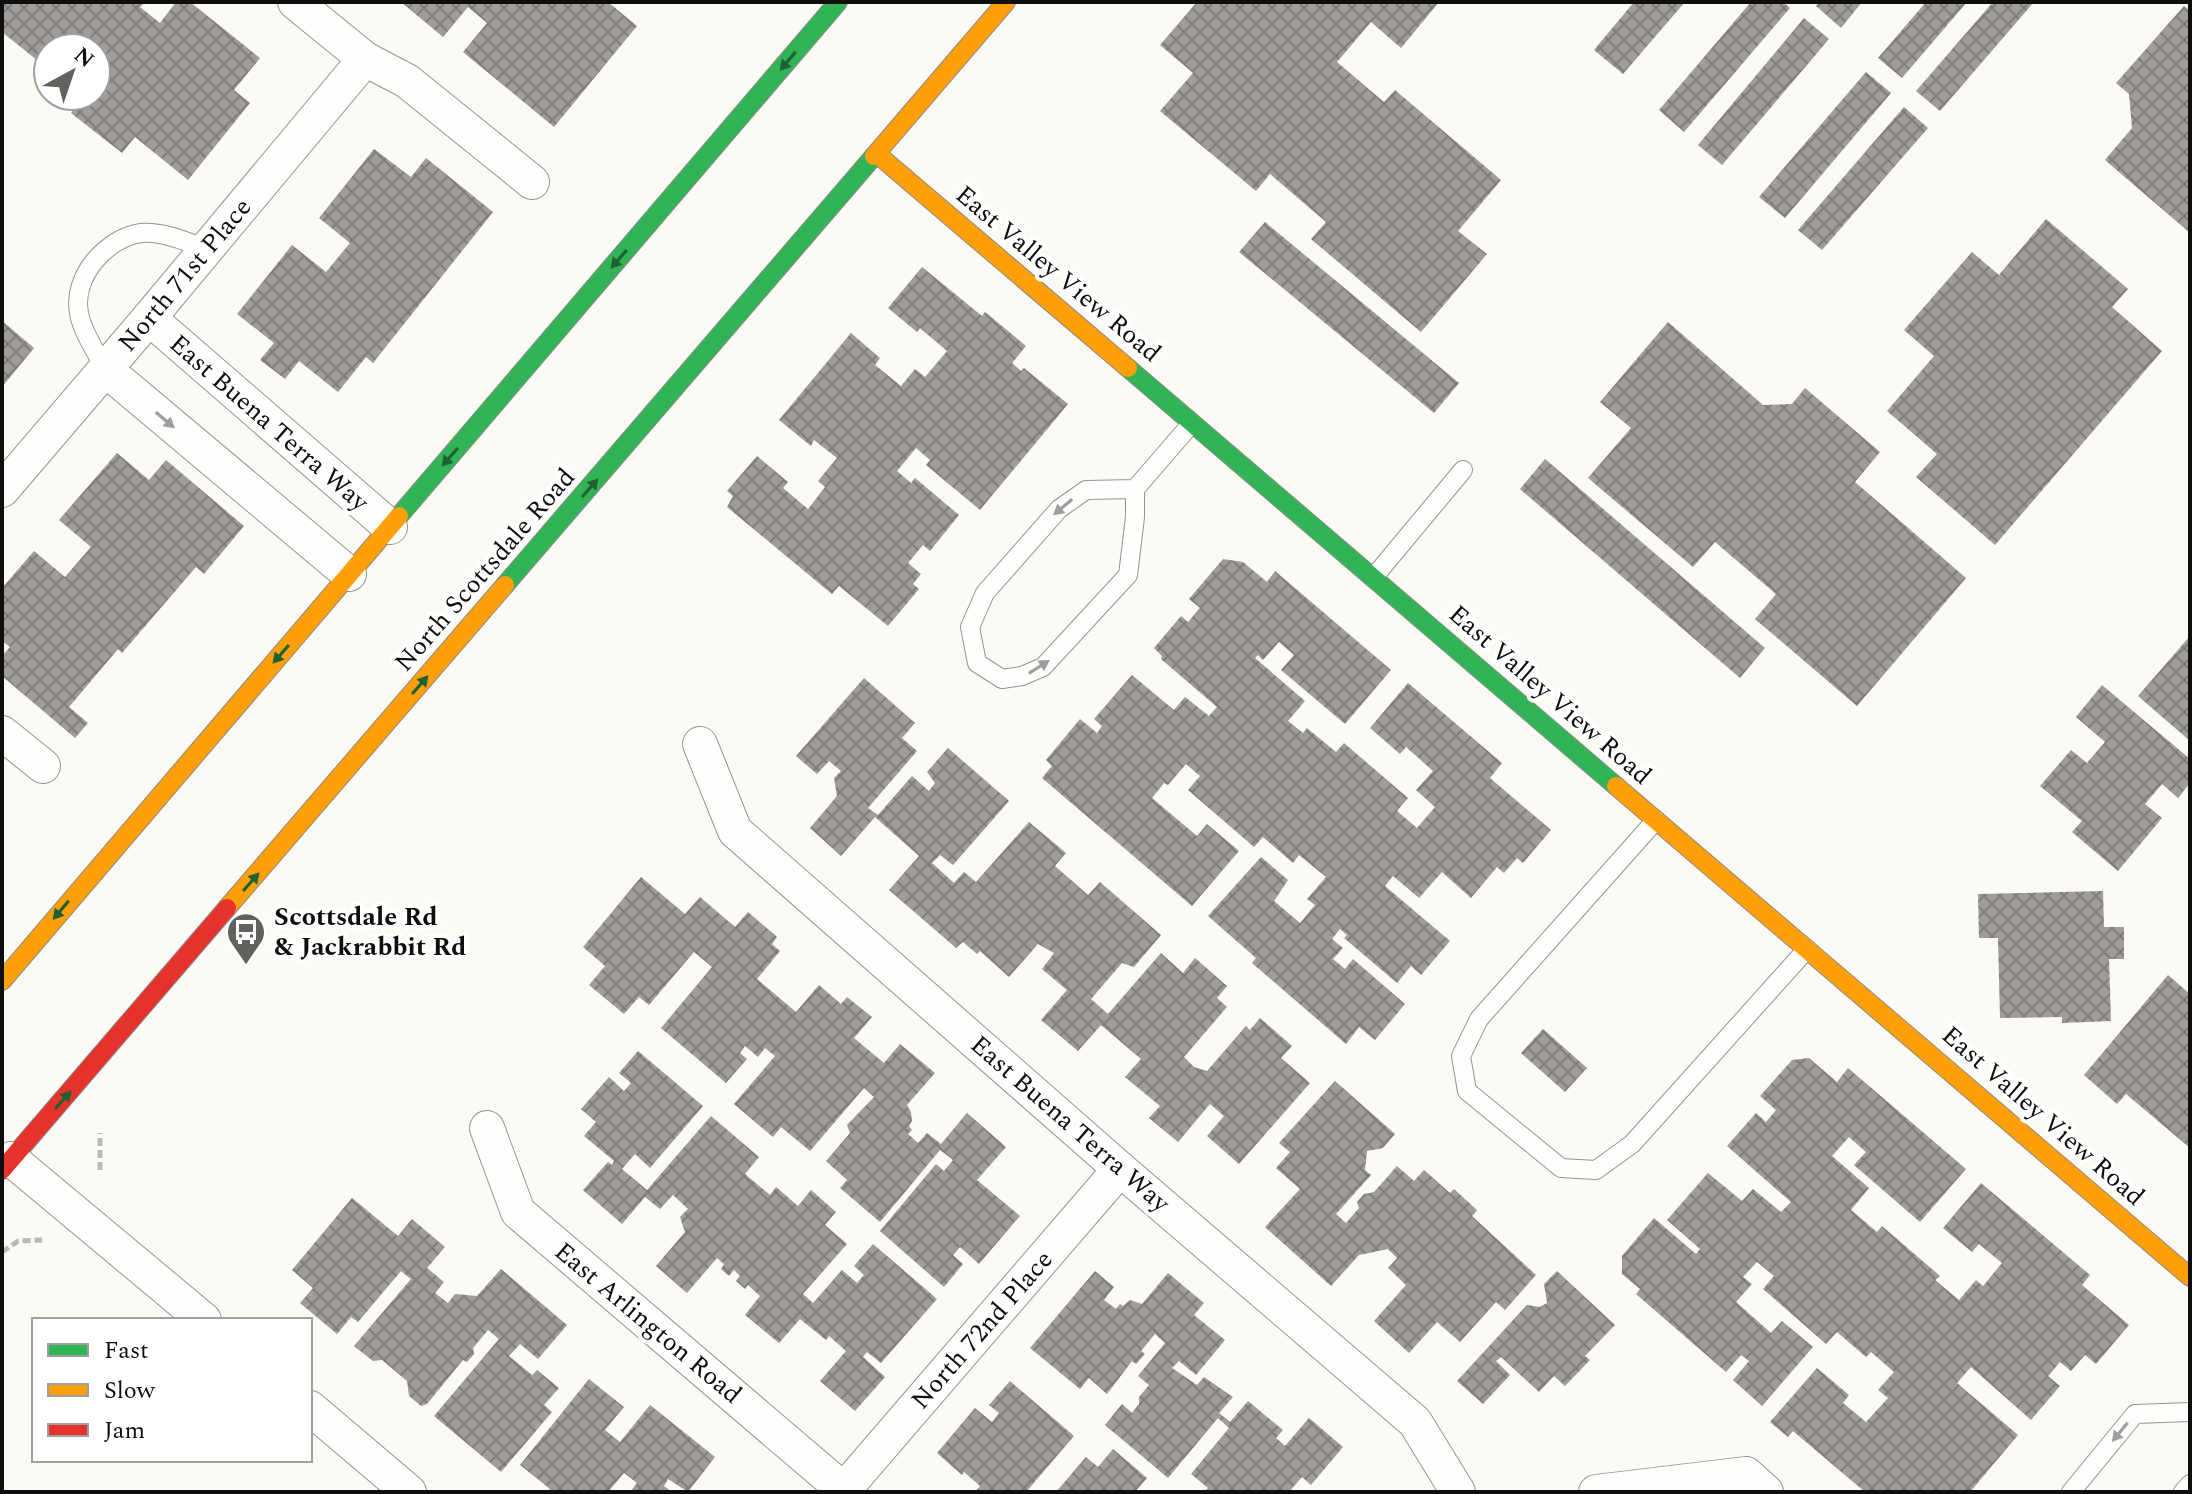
<svg xmlns="http://www.w3.org/2000/svg" width="2192" height="1494" viewBox="0 0 2192 1494" font-family="Spectral,serif">
<style>
.building{fill:url(#building-cross-hatch)}
.lines{fill:none;stroke-linecap:round;stroke-linejoin:round}
.lane-casing{stroke:#959492;stroke-width:20}
.street-casing{stroke:#959492;stroke-width:36}
.fast-casing{stroke:#8c8b88;stroke-width:20}
.slow-casing{stroke:#8c8b88;stroke-width:20}
.jam-casing{stroke:#8c8b88;stroke-width:20}
.path{stroke:#b8b8b7;stroke-width:5;stroke-dasharray:8 4;stroke-linecap:butt}
.lane{stroke:#fffefd;stroke-width:18}
.street{stroke:#fffefd;stroke-width:34}
.fast{stroke:#30b455;stroke-width:18}
.slow{stroke:#ff9f0a;stroke-width:18}
.jam{stroke:#e5322d;stroke-width:18}
.oneway{fill:#1f6132}
.oneway2{fill:#9f9e9d}
.labels{text-anchor:middle;dominant-baseline:central;stroke-width:8;stroke-linejoin:round;paint-order:stroke}
.street-label{font-size:26px;fill:#0e0e0e;stroke:#fff}
.poi-label{font-size:26px;font-weight:bold;fill:#0e0e0e;stroke:#fff;text-anchor:start}
</style>
<defs>
<pattern id="building-cross-hatch" width="8" height="8" patternUnits="userSpaceOnUse" patternTransform="scale(2)"><rect width="8" height="8" fill="#9f9c99"/><path d="M0 0l8 8M0 8l8-8" fill="none" stroke="#807e7b"/></pattern>
</defs>
<rect width="100%" height="100%" fill="#fcfaf4"/>
<g class="building">
<path d="M2 2H145L140 7 160 23 176 2H190L260 58 234 90 250 103 188 180 135 137 122 153 71 113 84 96H96V48H48V69L2 32Z"/>
<path d="M401 2H608L637 26 554 127 463 52 487 23 468 7 443 37Z"/>
<path d="M1197 2H1439L1401 48 1371 22 1337 62 1384 102 1395 90 1501 180 1458 231 1487 254 1421 332 1311 239 1326 222 1270 174 1256 191 1160 111 1193 73 1160 45Z"/>
<path d="M1634 2H1685L1623 74 1594 50Z"/>
<path d="M1751 2H1783L1790 8 1684 132 1659 110Z"/>
<path d="M1819 2H1862L1841 28 1816 6Z"/>
<path d="M1926 2H1967L1902 78 1878 58Z"/>
<path d="M1993 2H2034L1940 111 1916 91Z"/>
<path d="M2184 6 2190 11V233L2105 160 2132 128 2129 94 2116 83Z"/>
<path d="M1804 18 1829 39 1722 165 1698 145Z"/>
<path d="M1866 72 1891 93 1785 218 1759 197Z"/>
<path d="M1904 107 1928 128 1822 250 1798 230Z"/>
<path d="M374 149 411 177 426 158 493 212 373 363 366 357 338 392 299 361 285 379 260 360 274 343 237 314 292 245 326 272 350 243 319 218Z"/>
<path d="M2046 219 2128 289 2112 307 2162 351 1995 545 1916 477 1937 454 1887 411 1934 356 1904 330 1972 252 1999 275Z"/>
<path d="M1265 222 1459 383 1434 413 1239 252Z"/>
<path d="M922 267 982 316 985 312 1026 346 1012 363 1021 371 1024 368 1068 404 980 510 926 465 930 460 916 448 897 471 911 483 915 478 959 515 930 551 923 545 908 563 921 574 913 584 919 589 888 626 839 586 832 594 727 507 733 496 727 491 757 456 788 482 783 488 808 509 825 487 818 481 837 458 814 440 811 446 779 420 851 333 880 358 875 365 901 386 915 369 925 377 947 351 920 328 917 332 888 308Z"/>
<path d="M2 321 34 348 2 387Z"/>
<path d="M1668 322 1763 405 1792 404 1805 388 1880 452 1855 482 1966 578 1857 706 1755 619 1776 594 1715 542 1693 567 1588 478 1631 428 1600 402Z"/>
<path d="M117 453 149 480 166 460 244 526 204 574 196 567 122 653 118 649 69 707 88 723 75 738 2 676V656L10 647 2 641V588L34 551 65 577 91 547 59 520Z"/>
<path d="M1545 459 1765 648 1740 678 1520 489Z"/>
<path d="M1223 559 1243 562 1267 582 1275 571 1391 670 1345 724 1281 670 1294 655 1279 642 1263 660 1258 655 1255 658 1305 701 1288 721 1303 733 1307 728 1336 752 1344 743 1408 798 1397 811 1417 828 1435 807 1416 790 1433 771 1406 747 1400 754 1370 728 1408 683 1502 763 1490 778 1551 830 1523 863 1517 858 1504 873 1497 867 1471 898 1442 872 1419 898 1393 876 1385 886 1450 941 1421 975 1411 966 1397 983 1344 938 1347 935 1340 929 1332 939 1343 948 1333 959 1345 969 1353 959 1405 1004 1375 1040 1359 1027 1346 1044 1252 963 1256 958 1208 916 1261 857 1288 880 1274 901 1300 923 1315 905 1307 899 1326 877 1299 855 1293 863 1263 837 1254 847 1188 790 1200 776 1186 764 1168 785 1164 783 1152 798 1197 836 1207 824 1239 851 1192 906 1042 778 1052 766 1046 760 1080 719 1097 733 1102 726 1094 719 1132 675 1174 710 1185 697 1209 716 1217 707 1161 659 1162 656 1154 648 1181 616 1188 622 1200 608 1189 599Z"/>
<path d="M2190 636V741L2138 696Z"/>
<path d="M864 678 915 723 902 738 917 751 868 808 878 815 912 776 929 791 935 783 927 772 948 748 1009 801 953 865 940 855 932 863 954 883 964 872 976 882 1029 822 1066 853 1055 866 1088 895 1100 882 1161 935 1134 967 1122 963 1091 999 1108 1014 1161 953 1183 973 1195 958 1227 986 1217 998 1227 1007 1184 1057 1194 1067 1207 1071 1246 1026 1250 1030 1260 1018 1292 1046 1281 1058 1310 1083 1239 1164 1207 1136 1224 1116 1210 1104 1178 1142 1149 1118 1160 1106 1125 1077 1141 1059 1101 1025 1078 1051 1041 1020 1067 990 1042 969 1054 953 1038 944 1009 977 980 951 977 954 963 942 956 948 889 890 919 856 875 817 841 856 810 828 837 796 834 778 841 771 829 761 817 774 796 756Z"/>
<path d="M2102 685 2190 759V783L2178 798 2162 784 2145 804 2162 818 2118 871 2072 832 2082 821 2040 786 2071 750 2087 763 2105 742 2076 717Z"/>
<path d="M641 877 685 914 700 897 735 927 748 912 777 937 772 944 780 951 757 979 796 1012 819 985 841 1004 847 997 872 1017 854 1038 884 1063 900 1044 935 1073 907 1105 911 1112 912 1121 909 1126 912 1130 908 1134 918 1143 927 1133 941 1144 967 1113 1006 1147 977 1180 1020 1216 979 1264 960 1247 953 1255 963 1264 944 1287 880 1231 936 1164 944 1171 953 1160 940 1150 880 1222 840 1188 847 1180 826 1161 850 1133 847 1125 874 1097 864 1088 810 1151 781 1127 773 1137 734 1104 775 1056 765 1048 758 1057 745 1046 740 1053 747 1059 726 1083 661 1028 712 967 694 952 649 1005 639 997 624 1014 589 985 605 966 583 947Z"/>
<path d="M2103 891 2104 927H2124V959H2109L2111 1021 2062 1023V1017L2000 1018 1998 938H1979L1978 894Z"/>
<path d="M2168 975 2190 994V1148L2126 1094 2117 1104 2084 1075Z"/>
<path d="M1543 1029 1587 1068 1565 1092 1521 1053Z"/>
<path d="M638 1051 703 1106 650 1168 635 1154 622 1169 647 1190 711 1116 759 1157 745 1174 770 1195 776 1187 798 1206 811 1190 836 1212 825 1225 847 1244 803 1294 813 1303 842 1270 857 1283 864 1275 854 1266 873 1244 937 1299 881 1363 867 1352 863 1357 885 1377 855 1411 820 1381 846 1351 829 1336 826 1340 800 1319 779 1343 745 1315 760 1296 748 1285 745 1289 736 1281 740 1276 734 1270 729 1276 721 1269 724 1264 717 1258 687 1293 656 1266 685 1232 680 1217 688 1209 673 1195 660 1209 645 1197 622 1224 583 1190 608 1162 612 1165 614 1161 584 1136 596 1122 581 1109 609 1077 624 1091 631 1083 619 1073Z"/>
<path d="M1809 1058 1837 1082 1848 1068 1966 1169 1920 1222 1854 1165 1866 1152 1849 1137 1832 1156 1869 1188 1851 1210 1877 1232 1882 1226 1940 1276 1935 1280 1959 1300 1976 1280 1983 1286 2002 1263 1979 1244 1972 1252 1943 1228 1981 1183 2090 1275 2082 1285 2129 1325 2096 1364 2085 1355 2071 1371 2060 1362 2048 1376 2060 1386 2031 1420 1971 1367 1957 1383 2018 1435 1970 1492H1865L1793 1431 1788 1437 1770 1422 1817 1368 1849 1395 1843 1403 1866 1422 1888 1398 1878 1390 1894 1372 1871 1352 1866 1357 1837 1332 1826 1344 1763 1289 1774 1276 1757 1262 1743 1277 1752 1284 1736 1302 1771 1333 1782 1321 1813 1347 1762 1406 1733 1380 1749 1361 1741 1355 1726 1372 1636 1294 1640 1289 1622 1274V1256L1654 1218 1696 1254 1700 1249 1667 1220 1708 1173 1742 1201 1753 1189 1781 1212 1791 1202 1727 1146 1756 1113 1766 1122 1776 1110 1760 1096 1792 1060Z"/>
<path d="M1335 1081 1395 1134 1383 1148 1367 1151 1365 1170 1371 1175 1336 1214 1346 1223 1359 1208 1357 1202 1364 1194 1374 1192 1397 1166 1414 1181 1424 1170 1450 1193 1454 1189 1477 1210 1472 1216 1536 1275 1505 1310 1496 1302 1460 1342 1437 1322 1409 1353 1374 1321 1406 1285 1388 1268 1397 1258 1388 1249 1359 1255 1331 1286 1265 1227 1300 1189 1276 1168 1290 1152 1279 1143Z"/>
<path d="M352 1198 398 1236 412 1219 445 1247 427 1268 444 1282 435 1293 448 1303 455 1294 477 1296 501 1269 567 1325 538 1359 520 1344 509 1356 532 1375 537 1370 559 1388 544 1405 552 1412 501 1472 434 1416 499 1339 488 1330 473 1348 474 1354 467 1362 463 1360 427 1404 421 1406 409 1396 407 1381 382 1360 373 1361 354 1346 411 1279 401 1271 358 1322 351 1317 337 1334 300 1303 313 1288 292 1270Z"/>
<path d="M1095 1271 1114 1287 1104 1300 1116 1309 1120 1304 1123 1306 1130 1300 1142 1304 1168 1273 1204 1303 1194 1315 1225 1340 1196 1375 1179 1361 1172 1368 1197 1385 1204 1377 1233 1397 1219 1413 1230 1422 1248 1401 1283 1430 1276 1438 1285 1446 1309 1418 1343 1447 1311 1485 1302 1477 1289 1492H1204L1208 1488 1191 1474 1229 1428 1218 1418 1168 1478 1105 1425 1122 1404 1132 1413 1139 1404V1397L1149 1385 1138 1376 1165 1343 1155 1334 1141 1351 1145 1354 1136 1364 1132 1361 1107 1394 1089 1378 1080 1389 1030 1348Z"/>
<path d="M1557 1271 1615 1325 1585 1356 1590 1360 1565 1386 1554 1376 1539 1392 1501 1357 1496 1361 1510 1375 1483 1404 1457 1381 1527 1305 1540 1307 1547 1303 1544 1284Z"/>
<path d="M589 1379 624 1407 605 1430 620 1442 650 1405 715 1457 688 1492 668 1479 664 1486 672 1492H630L637 1483 624 1473 608 1492H548L550 1489 520 1465Z"/>
<path d="M1010 1381 1074 1436 1026 1492H975L980 1486 964 1472 962 1475 937 1453 975 1408 992 1422 999 1413 989 1405Z"/>
<path d="M1113 1449 1147 1478 1135 1492H1056L1086 1457 1098 1467Z"/>
</g>
<g class="lines">
<defs>
<g id="lane">
<path d="M105 369C97 353 82 332 79 313 72 277 106 238 141 233 163 231 187 242 207 249"/>
<path d="M1135 489 1086 490 1059 509 985 593 970 627 977 663 1002 679 1022 676 1043 667 1128 575 1135 517V489L1192 423"/>
<path d="M1373 578 1463 470"/>
<path d="M1656 820 1479 1019 1461 1056 1467 1091 1561 1168 1596 1170 1632 1144 1807 949"/>
<path d="M2071 1492 2135 1414 2190 1412"/>
<path d="M2183 1492 2190 1484"/>
</g>
<g id="street">
<path d="M295 2 365 59 407 81 532 182"/>
<path d="M149 318 390 527"/>
<path d="M105 369 349 574"/>
<path d="M2 490 149 318 365 59"/>
<path d="M2 733 43 766"/>
<path d="M700 744 735 831 1120 1169 1415 1422 1458 1492"/>
<path d="M487 1128 518 1212 846 1492"/>
<path d="M11 1159 204 1320"/>
<path d="M310 1408 409 1492"/>
<path d="M842 1492 1120 1169"/>
<path d="M1596 1492 1746 1474 1766 1492"/>
</g>
<g id="fast">
<path d="M1128 368 1616 786"/>
<path d="M399 516 838 2"/>
<path d="M505 585 874 156"/>
</g>
<g id="slow">
<path d="M877 154 1128 368"/>
<path d="M874 156 1006 2"/>
<path d="M1616 786 2190 1277"/>
<path d="M227 908 505 585"/>
<path d="M2 981 399 516"/>
</g>
<path id="jam" d="M2 1170 227 908"/>
</defs>
<use href="#lane" class="lane-casing"/>
<use href="#street" class="street-casing"/>
<use href="#fast" class="fast-casing"/>
<use href="#slow" class="slow-casing"/>
<use href="#jam" class="jam-casing"/>
<g class="path">
<path d="M100 1170V1133"/>
<path d="M2 1252 18 1241 42 1240"/>
</g>
<use href="#lane" class="lane"/>
<use href="#street" class="street"/>
<use href="#fast" class="fast"/>
<use href="#slow" class="slow"/>
<use href="#jam" class="jam"/>
</g>
<defs><path id="oneway-solid" d="M-6-.8H1V-3.2L6.5 0L1 3.2V.8H-6Z" transform="scale(2)"/></defs>
<g class="oneway">
<use href="#oneway-solid" transform="translate(788 61) rotate(130)"/>
<use href="#oneway-solid" transform="translate(619 259) rotate(131)"/>
<use href="#oneway-solid" transform="translate(450 457) rotate(131)"/>
<use href="#oneway-solid" transform="translate(590 488) rotate(-49)"/>
<use href="#oneway-solid" transform="translate(281 654) rotate(131)"/>
<use href="#oneway-solid" transform="translate(420 685) rotate(-49)"/>
<use href="#oneway-solid" transform="translate(251 882) rotate(-49)"/>
<use href="#oneway-solid" transform="translate(61 910) rotate(130)"/>
<use href="#oneway-solid" transform="translate(63 1100) rotate(-49)"/>
</g>
<g class="oneway2">
<use href="#oneway-solid" transform="translate(165 420) rotate(40)"/>
<use href="#oneway-solid" transform="translate(1063 507) rotate(140)"/>
<use href="#oneway-solid" transform="translate(1039 667) rotate(-32)"/>
<use href="#oneway-solid" transform="translate(2120 1432) rotate(129)"/>
</g>
<defs>
<symbol id="bus-pin" viewBox="-11 -11 22 30"><path d="M0 17L-7.5 6A9.5 9.5 0 1 1 7.5 6Z" fill="#61615e" stroke="#fff"/><path d="M-5-6H5V4H4V6H2V4H-2V6H-4V4H-5ZM-3.5-4V0h7V-4ZM-3.5 1.2v1.5H-2V1.2ZM2 1.2v1.5H3.5V1.2Z" fill="#fff"/></symbol>
</defs>
<g fill-rule="evenodd">
<use href="#bus-pin" x="224" y="910" width="44" height="60"/>
</g>
<g class="labels">
<g class="street-label">
<text transform="translate(1058 274) rotate(40)">East Valley View Road</text>
<text transform="translate(185 275) rotate(-50)">North 71st Place</text>
<text transform="translate(269 423) rotate(41)">East Buena Terra Way</text>
<text transform="translate(485 570) rotate(-49)">North Scottsdale Road</text>
<text transform="translate(1550 695) rotate(41)">East Valley View Road</text>
<text transform="translate(2043 1116) rotate(41)">East Valley View Road</text>
<text transform="translate(1070 1124) rotate(41)">East Buena Terra Way</text>
<text transform="translate(648 1323) rotate(40)">East Arlington Road</text>
<text transform="translate(982 1330) rotate(-49)">North 72nd Place</text>
</g>
<g class="poi-label">
<text x="274" y="917">Scottsdale Rd<tspan x="274" dy="30">&amp; Jackrabbit Rd</tspan></text>
</g>
</g>
<rect width="2192" height="1494" fill="none" stroke="#0e0e0e" stroke-width="8"/>
<rect x="32" y="1318" width="280" height="144" fill="#ffffff" stroke="#9f9f9f" stroke-width="2"/>
<rect x="48" y="1344" width="40" height="12" fill="#30b455" stroke="#9f9f9f" stroke-width="2"/>
<text x="104" y="1358" font-size="24" fill="#0e0e0e">Fast</text>
<rect x="48" y="1384" width="40" height="12" fill="#ff9f0a" stroke="#9f9f9f" stroke-width="2"/>
<text x="104" y="1398" font-size="24" fill="#0e0e0e">Slow</text>
<rect x="48" y="1424" width="40" height="12" fill="#e5322d" stroke="#9f9f9f" stroke-width="2"/>
<text x="104" y="1438" font-size="24" fill="#0e0e0e">Jam</text>
<g transform="translate(72 72) rotate(40)"><circle r="38" fill="#ffffff" stroke="#9f9f9f" stroke-width="2"/>
<path d="M0-6L14 30L0 20L-14 30Z" fill="#61615e"/>
<text y="-12" font-size="22" font-weight="bold" text-anchor="middle" fill="#0e0e0e">N</text>
</g>
</svg>
